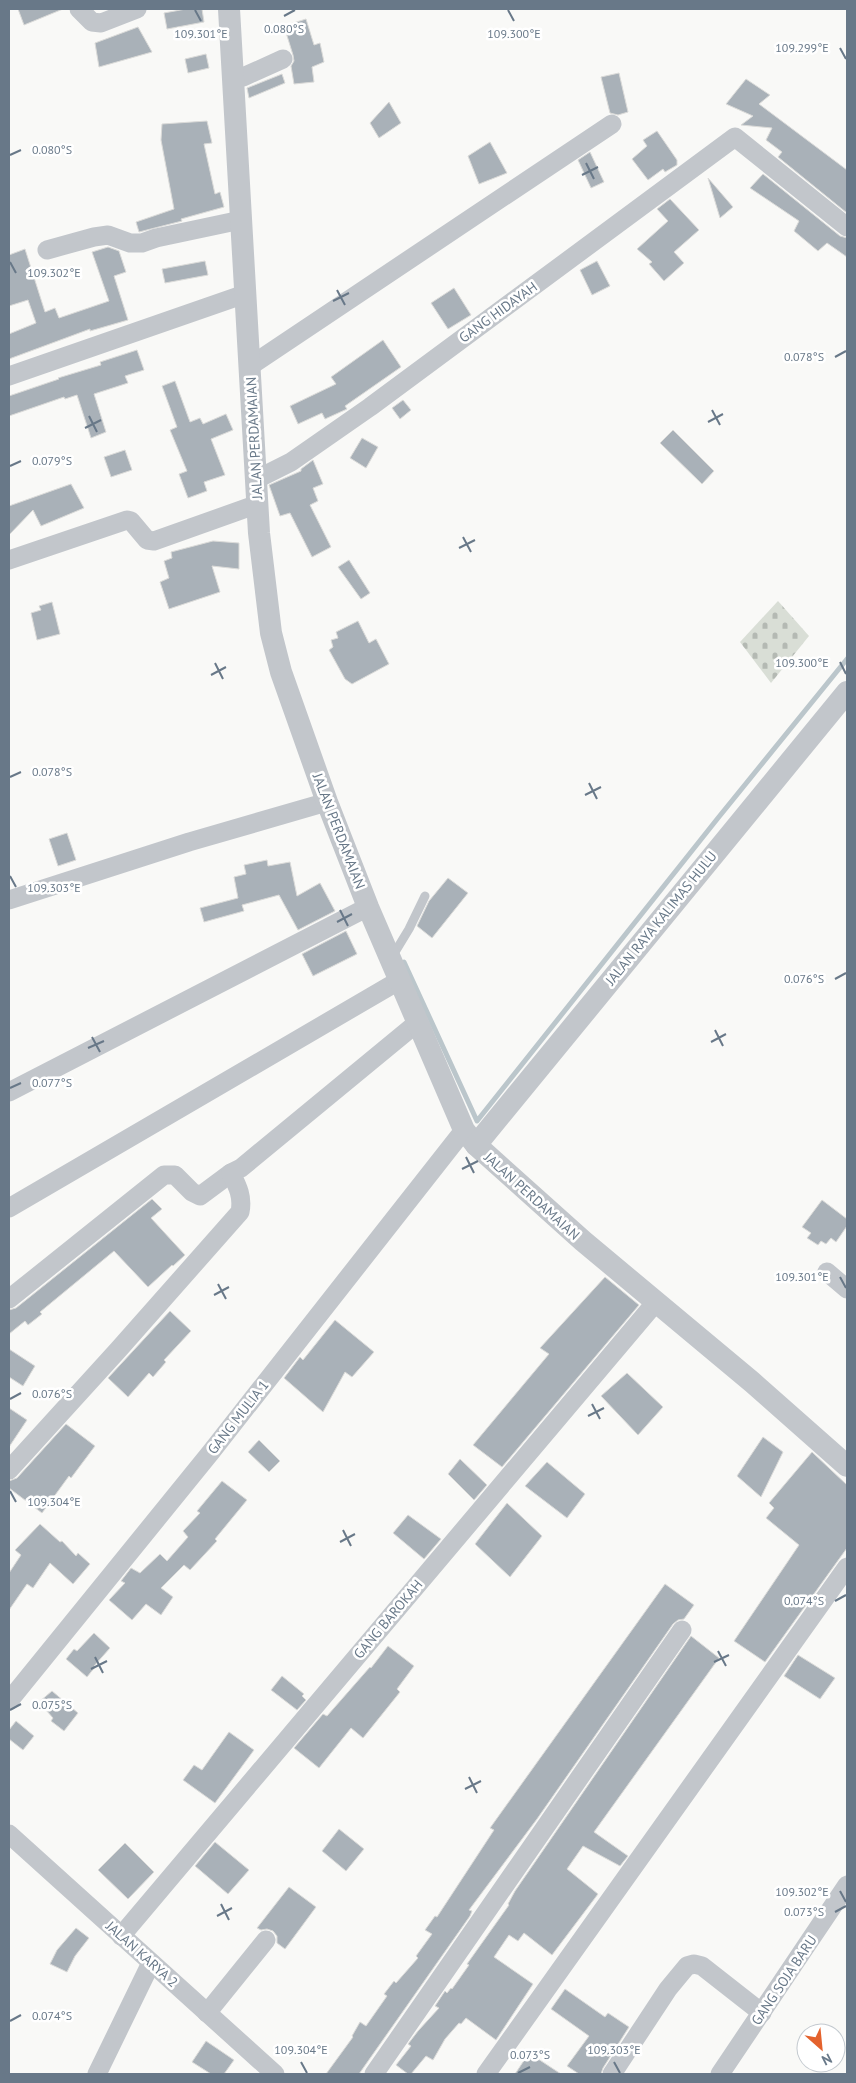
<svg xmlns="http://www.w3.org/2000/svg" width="856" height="2083" viewBox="0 0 856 2083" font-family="'PT Sans',sans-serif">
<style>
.cemetery{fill:url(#cemetery-stones)}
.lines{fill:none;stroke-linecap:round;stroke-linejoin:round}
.stream{stroke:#bbc6cb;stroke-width:5}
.building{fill:#a9b1b8;stroke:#dbdbd9}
.service{stroke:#c2c6cb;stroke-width:9}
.minor{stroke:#c2c6cb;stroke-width:19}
.tertiary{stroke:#c2c6cb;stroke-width:22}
.ticks{fill:none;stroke:#687888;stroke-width:2}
.labels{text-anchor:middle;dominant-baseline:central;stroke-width:5;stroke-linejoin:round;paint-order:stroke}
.street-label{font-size:14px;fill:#687888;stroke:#fff}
.ticks-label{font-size:12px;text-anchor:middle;fill:#687888;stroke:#fff;stroke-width:5;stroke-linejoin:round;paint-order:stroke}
</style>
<defs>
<pattern id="cemetery-stones" width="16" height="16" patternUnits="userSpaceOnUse" patternTransform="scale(1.25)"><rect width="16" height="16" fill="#d9ded6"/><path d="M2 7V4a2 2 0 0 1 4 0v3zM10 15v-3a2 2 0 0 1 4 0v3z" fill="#b4b9b3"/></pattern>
</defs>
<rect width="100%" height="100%" fill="#f9f9f7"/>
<path class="cemetery" d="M778 601 809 636 771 683 740 642Z"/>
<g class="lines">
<path class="stream" d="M404 962 477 1121 718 818 847 659"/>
</g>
<g class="building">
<path d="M18 9H63L24 25Z"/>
<path d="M186 9H202L204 22 167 29 164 13Z"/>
<path d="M306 19 314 45 320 43 324 62 312 67 314 82 294 84 291 66 294 61 293 55 284 26Z"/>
<path d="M138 27 152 52 99 67 95 43Z"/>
<path d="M206 54 209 68 188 73 185 59Z"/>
<path d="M619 73 628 112 618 115 610 113 601 77Z"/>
<path d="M282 74 285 83 249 98 247 88Z"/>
<path d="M746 79 770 95 759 104 847 170V213L778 157 782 152 766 140 772 128 741 125 753 116 726 104Z"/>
<path d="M389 102 401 123 379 138 370 123Z"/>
<path d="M207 121 212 143 204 144 215 194 220 192 224 207 181 219 182 221 139 232 136 222 174 209 161 140 162 124Z"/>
<path d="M657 131 677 160V165L665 172 663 169 648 180 632 159 647 146 643 140Z"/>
<path d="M490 142 507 173 479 184 468 156Z"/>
<path d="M590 152 604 182 591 188 578 160Z"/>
<path d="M763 174 840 236 847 238V257L827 243 818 251 794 231 799 221 750 188Z"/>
<path d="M708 178 733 207 720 218Z"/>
<path d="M670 199 699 230 674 252 684 263 664 281 649 264 652 262 637 249 668 221 657 209Z"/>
<path d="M108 247 119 251 126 272 114 276 128 320 90 331V329L9 359V334L36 323 28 300 9 306V255L25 249 45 312 55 308 59 318 109 301 92 252Z"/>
<path d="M205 261 208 275 165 283 162 269Z"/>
<path d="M597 261 610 286 592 295 580 270Z"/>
<path d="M454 288 471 315 448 329 431 303Z"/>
<path d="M383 340 401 367 345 406 347 409 325 419 322 413 298 424 290 406 336 384 331 377Z"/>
<path d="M137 350 144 370 125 376 128 383 94 394 106 432 91 438 77 395 65 399 64 397 9 416V396L59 379 58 378 101 365 100 362Z"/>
<path d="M175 381 190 422 200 418 203 424 226 414 233 430 211 439 225 475 204 482 207 491 188 498 179 474 187 471 170 430 177 427 162 386Z"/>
<path d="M403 400 411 410 400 419 392 408Z"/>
<path d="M673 430 714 471 702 484 660 443Z"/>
<path d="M362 438 378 447 366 468 350 458Z"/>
<path d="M125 450 132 470 111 477 104 457Z"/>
<path d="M313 460 323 484 313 488 318 501 310 505 331 547 312 557 290 513 280 516 269 485 301 471V469Z"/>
<path d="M71 484 84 508 41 526 33 510 9 535V506Z"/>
<path d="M213 541 239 543V569L212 566 220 592 169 609 160 582 169 578 164 561 172 558 171 552Z"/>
<path d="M349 560 370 593 361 599 338 567Z"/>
<path d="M52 602 60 634 37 640 31 613 41 610 39 606Z"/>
<path d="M358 621 369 643 376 639 389 664 352 684 345 679 329 650 333 647 331 640 338 638 336 632Z"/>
<path d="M67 833 76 860 58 866 49 839Z"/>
<path d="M267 860 268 866 290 862 297 896 320 883 335 911 298 930 279 895 242 905 244 911 204 922 200 908 238 898 234 877 246 874 244 865Z"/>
<path d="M448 878 468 893 432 938 417 926 429 901Z"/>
<path d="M346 931 357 954 313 976 302 954Z"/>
<path d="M152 1199 162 1209 151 1218 185 1255 173 1266 172 1265 148 1287 114 1251 40 1312 42 1314 28 1325 25 1321 9 1334V1310L16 1308Z"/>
<path d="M822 1200 847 1219V1226L836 1242 831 1238 826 1244 821 1241 818 1245 807 1238 811 1233 802 1227Z"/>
<path d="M605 1277 639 1305 502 1467 473 1445 549 1354 540 1348Z"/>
<path d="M170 1311 191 1331 164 1360 166 1362 153 1377 149 1373 128 1397 108 1378Z"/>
<path d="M335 1320 374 1352 352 1377 345 1372 323 1412 284 1378 300 1357 303 1360Z"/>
<path d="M9 1349 35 1366 23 1386 9 1377Z"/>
<path d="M627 1373 663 1407 638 1435 601 1396Z"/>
<path d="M9 1408 27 1420 9 1447Z"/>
<path d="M66 1424 95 1446 71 1478 69 1476 42 1513 9 1488V1481L17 1478Z"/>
<path d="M763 1437 783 1452 761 1497 737 1476Z"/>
<path d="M259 1440 280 1461 269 1472 248 1452Z"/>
<path d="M812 1452 847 1485V1548L765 1662 734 1641 799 1545 766 1518 774 1508 769 1503Z"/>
<path d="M460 1459 487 1485 474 1500 448 1474Z"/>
<path d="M547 1462 585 1494 567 1518 525 1486Z"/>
<path d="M222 1481 247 1500 215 1539 217 1541 190 1570 184 1565 161 1588 173 1597 161 1615 146 1604 132 1620 109 1600 125 1583 121 1581 131 1568 140 1573 160 1554 167 1561 188 1537 183 1531 200 1513 197 1511Z"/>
<path d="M507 1503 542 1536 510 1577 475 1544Z"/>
<path d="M408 1515 441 1539 424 1559 393 1533Z"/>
<path d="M40 1524 60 1542 62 1541 76 1556 78 1553 90 1564 73 1584 50 1563 33 1588 27 1584 9 1610V1573L21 1555 15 1550Z"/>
<path d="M665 1584 694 1605 684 1619 678 1620 673 1624 537 1819 469 1910 472 1911 470 1916 359 2074H326L353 2037 352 2036 360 2022 366 2026 387 1996 384 1994 394 1981 396 1983 418 1958 416 1956 432 1934 425 1930 435 1916 437 1917 494 1830 490 1828Z"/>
<path d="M94 1633 110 1648 94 1666 95 1667 87 1677 66 1659 74 1649 77 1651Z"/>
<path d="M691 1636 719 1658 594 1832 628 1856 620 1866 583 1846 567 1869 598 1894 552 1955 524 1933 518 1941 509 1935 494 1957 533 1984 496 2040 466 2018 461 2024 459 2023 445 2039 433 2060 426 2056 411 2074H408L396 2065 411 2046 408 2044 418 2031 439 2008 435 2006 445 1991 447 1993 451 1988 452 1989 469 1965 467 1964 509 1905 508 1904 515 1891Z"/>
<path d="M388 1646 414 1666 397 1689 400 1692 363 1738 351 1728 319 1768 294 1748 323 1714 327 1716 370 1667 371 1668Z"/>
<path d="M798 1655 835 1678 820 1699 784 1676Z"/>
<path d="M282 1676 304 1694 302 1696 306 1700 297 1710 271 1690Z"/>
<path d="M52 1691 78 1713 64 1731 51 1721 53 1718 39 1702Z"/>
<path d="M16 1721 34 1736 23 1750 9 1739V1730Z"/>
<path d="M229 1732 254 1750 215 1803 183 1780 194 1765 202 1770Z"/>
<path d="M339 1829 364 1849 346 1871 322 1851Z"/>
<path d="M215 1842 249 1870 228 1894 195 1866Z"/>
<path d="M125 1843 154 1872 128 1899 98 1870Z"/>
<path d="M289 1887 316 1907 285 1949 277 1943V1936L273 1931 267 1929 261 1930 257 1928Z"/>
<path d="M76 1928 89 1938 75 1956 67 1972 50 1964 57 1950Z"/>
<path d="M565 1989 605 2017 608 2013 629 2027 603 2068 601 2074H579L567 2066 589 2036 551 2009Z"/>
<path d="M206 2041 234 2060 224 2074H211L192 2062Z"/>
<path d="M529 2053 561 2074H515Z"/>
</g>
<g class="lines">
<path class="service" d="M392 957 409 929 425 896"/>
<g class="minor">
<path d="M79 9 92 22 101 23 137 9"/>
<path d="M234 79 243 77 283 59"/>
<path d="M47 250 94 237 108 235 130 243H142L156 238 241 220"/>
<path d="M250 366 612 124"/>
<path d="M9 376 245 294"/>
<path d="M257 479 291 462 370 407 735 137 847 227"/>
<path d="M9 560 127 520 131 521 147 540 154 541 258 504"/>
<path d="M9 900 189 842 327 802"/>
<path d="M9 1092 368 907"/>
<path d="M9 1208 400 980"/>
<path d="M827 1272 847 1289"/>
<path d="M9 1299 164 1175H175L192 1192 200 1196 231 1173"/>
<path d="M9 1470 119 1349 240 1212C243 1197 238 1187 231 1173L241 1168 417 1023"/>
<path d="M9 1701 211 1452 464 1130"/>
<path d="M9 1834 275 2074"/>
<path d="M121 1936 656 1302"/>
<path d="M207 2013 266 1940"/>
<path d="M97 2074 151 1963"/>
<path d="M374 2074 682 1630"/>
<path d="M486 2074 847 1567"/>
<path d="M612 2074 668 1989 687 1966 694 1964 702 1966 762 2013"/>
<path d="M720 2074 847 1885"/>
</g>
<g class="tertiary">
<path d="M229 9 259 533 271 633 281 672 327 802 368 907 464 1130 476 1145 583 1241 752 1382 847 1466"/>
<path d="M476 1145 847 692"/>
</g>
</g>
<path class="ticks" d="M195 10 201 21M508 10 514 21M284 16 295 10M840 48 846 59M10 155 21 150M586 163 594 179M582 175 598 167M10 262 16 273M337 290 345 305M333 301 349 293M835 357 846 351M712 410 720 425M89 416 97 432M708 422 723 414M85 428 101 420M10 466 21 461M463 537 471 552M459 548 475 540M840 662 846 674M215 663 223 679M211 675 226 667M10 777 21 772M589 783 597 799M585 795 601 787M10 876 16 887M340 910 348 926M337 922 352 914M835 979 846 973M715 1030 723 1046M92 1037 100 1052M711 1042 726 1034M88 1048 104 1041M10 1088 21 1083M466 1157 474 1173M462 1169 478 1161M840 1277 846 1288M218 1284 226 1299M214 1295 229 1287M10 1399 21 1393M592 1404 600 1419M588 1416 604 1408M10 1491 16 1502M343 1530 351 1546M340 1542 355 1534M835 1601 846 1595M718 1651 726 1666M95 1657 103 1673M714 1662 729 1655M91 1669 107 1661M10 1710 21 1704M469 1777 477 1793M465 1789 481 1781M840 1891 846 1902M221 1904 229 1920M835 1912 846 1906M217 1916 232 1908M10 2021 21 2015M301 2062 307 2073M614 2062 620 2073M518 2073 530 2067"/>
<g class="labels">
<g class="street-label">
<text transform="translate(498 312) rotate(-36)">GANG HIDAYAH</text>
<text transform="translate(254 438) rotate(-93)">JALAN PERDAMAIAN</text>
<text transform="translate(339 831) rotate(69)">JALAN PERDAMAIAN</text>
<text transform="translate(661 918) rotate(-51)">JALAN RAYA KALIMAS HULU</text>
<text transform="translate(532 1196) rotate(42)">JALAN PERDAMAIAN</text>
<text transform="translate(238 1417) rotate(-52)">GANG MULIA 1</text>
<text transform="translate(388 1619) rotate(-50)">GANG BAROKAH</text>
<text transform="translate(142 1954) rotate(42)">JALAN KARYA 2</text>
<text transform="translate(784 1980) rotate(-56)">GANG SOJA BARU</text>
</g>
</g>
<g class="ticks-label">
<text x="284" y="33">0.080°S</text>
<text x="201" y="38">109.301°E</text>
<text x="514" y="38">109.300°E</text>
<text x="802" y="52">109.299°E</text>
<text x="52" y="154">0.080°S</text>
<text x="54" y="277">109.302°E</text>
<text x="804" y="361">0.078°S</text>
<text x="52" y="465">0.079°S</text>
<text x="802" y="667">109.300°E</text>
<text x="52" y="776">0.078°S</text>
<text x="54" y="892">109.303°E</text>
<text x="804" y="983">0.076°S</text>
<text x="52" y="1087">0.077°S</text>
<text x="802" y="1281">109.301°E</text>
<text x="52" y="1398">0.076°S</text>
<text x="54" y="1506">109.304°E</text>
<text x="804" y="1605">0.074°S</text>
<text x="52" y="1709">0.075°S</text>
<text x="802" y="1896">109.302°E</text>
<text x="804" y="1916">0.073°S</text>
<text x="52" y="2020">0.074°S</text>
<text x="301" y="2054">109.304°E</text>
<text x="614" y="2054">109.303°E</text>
<text x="530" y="2059">0.073°S</text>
</g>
<rect width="856" height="2083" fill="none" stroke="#687888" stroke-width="20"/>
<g transform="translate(821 2048) rotate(153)"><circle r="24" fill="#ffffff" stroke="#c3c9cf"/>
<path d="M0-4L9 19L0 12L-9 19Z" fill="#e4622d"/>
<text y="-8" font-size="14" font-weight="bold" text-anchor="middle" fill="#687888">N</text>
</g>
</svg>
